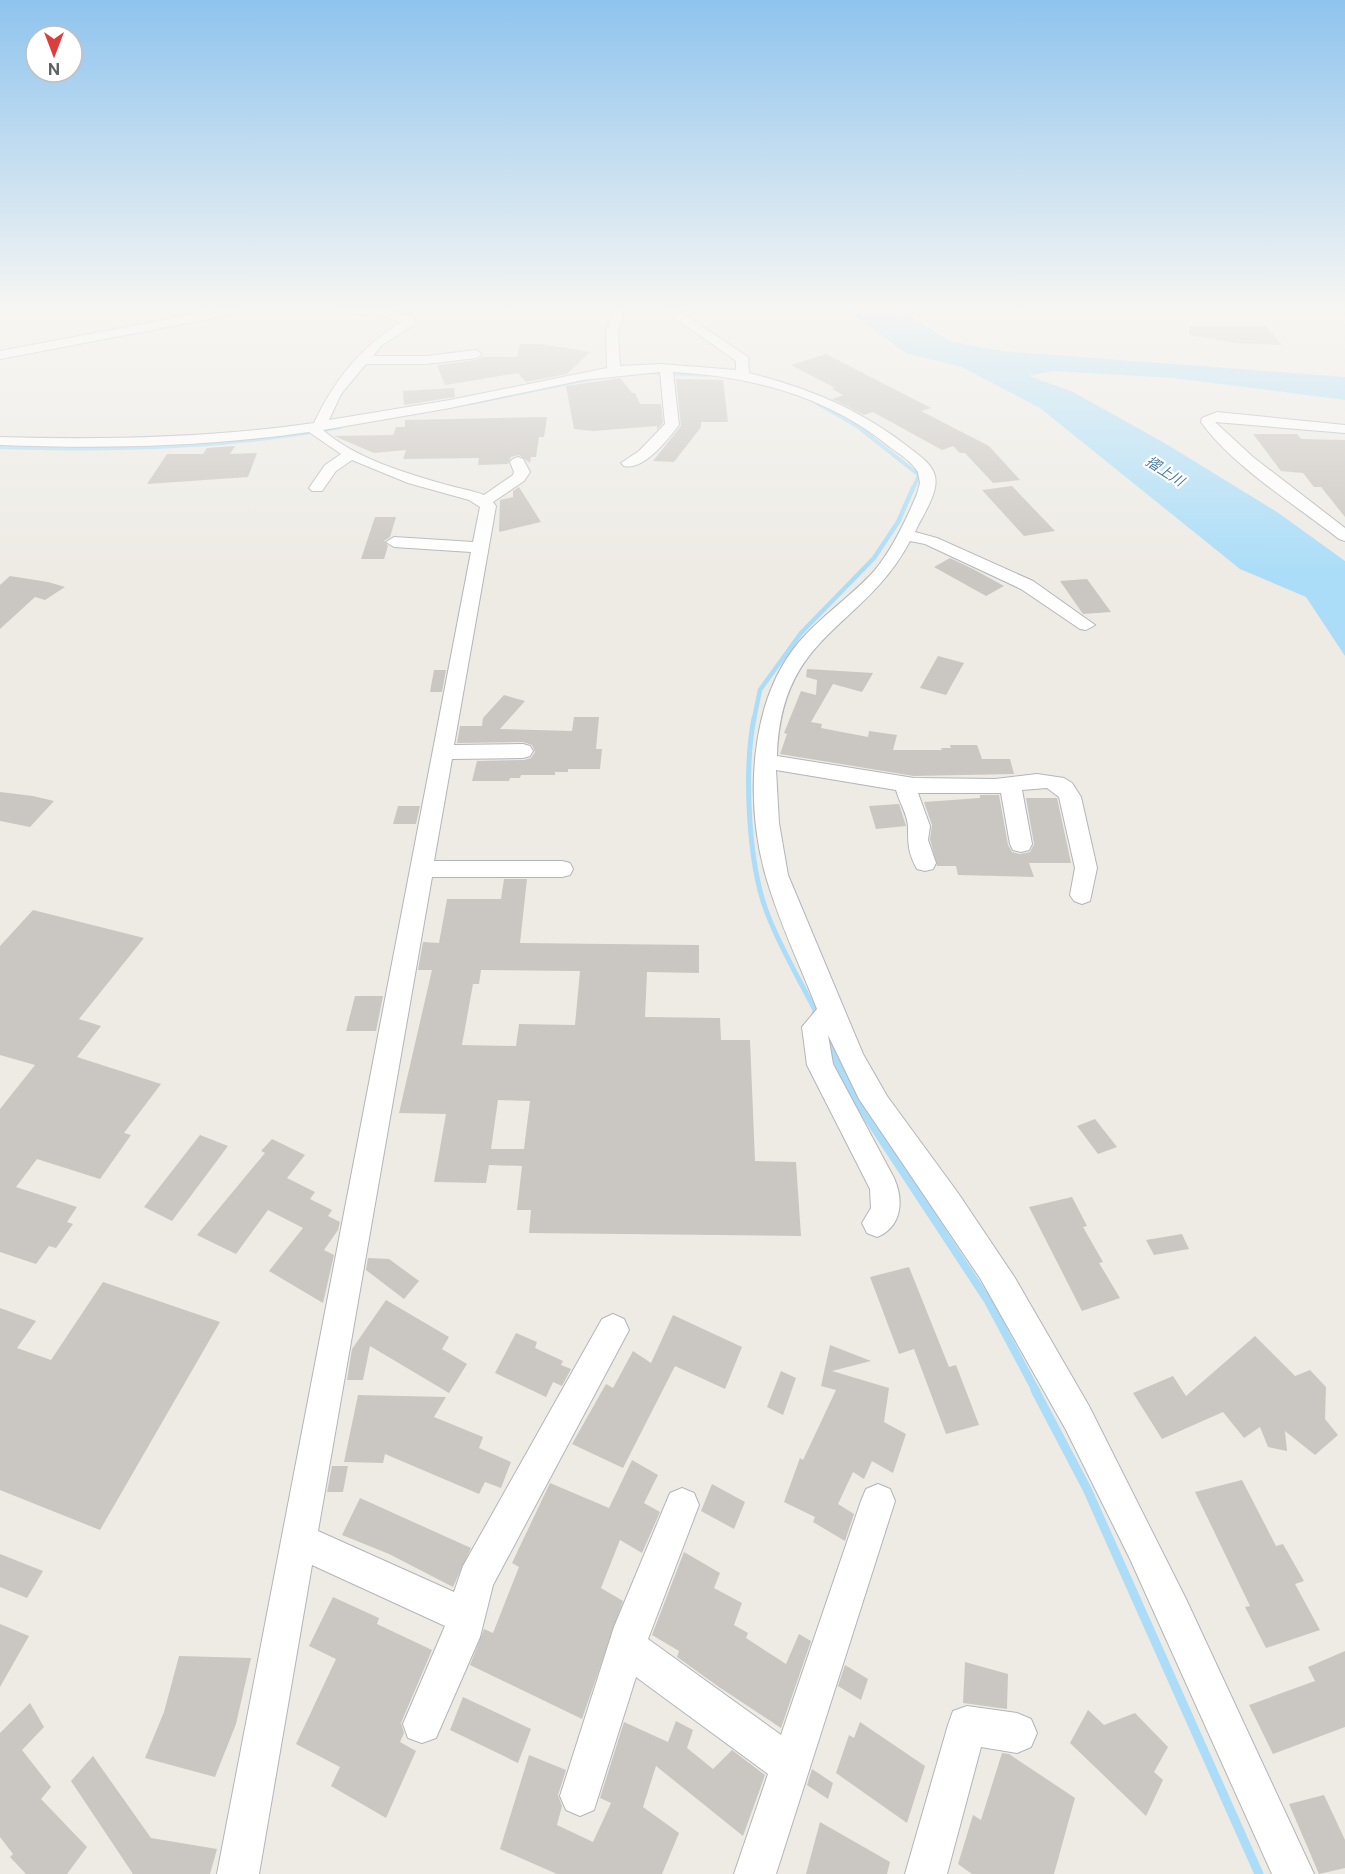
<svg xmlns="http://www.w3.org/2000/svg" width="1345" height="1874" viewBox="0 0 1345 1874" font-family="'Public Sans','Noto Sans JP',sans-serif">
<style>
.water{fill:#abddf8}
.lines{fill:none;stroke-linecap:round;stroke-linejoin:round}
.stream-far4{stroke:#abddf8;stroke-width:4}
.stream-far3{stroke:#abddf8;stroke-width:4.5}
.stream-far2{stroke:#abddf8;stroke-width:5}
.stream-far1{stroke:#abddf8;stroke-width:8}
.stream{stroke:#abddf8;stroke-width:9}
.building{fill:#cac6c1;fill-rule:evenodd}
.minor-casing{stroke:#b2b5b9;stroke-width:2}
.minor{fill:#fff;fill-rule:evenodd}
.labels{text-anchor:middle;dominant-baseline:central;stroke-width:4.5;stroke-linejoin:round;paint-order:stroke}
.far-water-label{font-size:14px;font-style:italic;fill:#467aa1;stroke:#fff}
</style>
<rect width="100%" height="100%" fill="#eeebe5"/>
<path class="water" d="M845 309H897L952 342 1002 351 1345 377V400L1174 378 1052 371 1029 376 1073 392 1168 445 1277 512 1345 561V656L1306 597 1240 569 1040 408 962 367 906 353Z"/>
<g class="lines">
<g class="stream-far4">
<path d="M648 372 707 375"/>
<path d="M812 400 857 426 919 475 913 489"/>
<path d="M471 403 593 378"/>
<path d="M0 447C115 451 227 448 340 427"/>
</g>
<path class="stream-far3" d="M754 719 760 690 801 633 874 558 898 522 913 488"/>
<path class="stream-far2" d="M754 718C744 769 748 861 766 910 779 946 800 980 817 1014"/>
<g class="stream-far1">
<path d="M816 1013 818 1016"/>
<path d="M826 1034 850 1091 988 1301 1036 1391"/>
</g>
<path class="stream" d="M1035 1390 1087 1489 1259 1874"/>
</g>
<g class="building">
<path d="M1190 326H1266L1282 345 1234 343 1189 335Z"/>
<path d="M520 344H541L590 352 567 374 526 382 518 373 445 385 437 365 476 360 482 357H517Z"/>
<path d="M826 354 931 408 921 411 989 446 1020 480 993 483 965 453H960L953 446 942 450 873 412 864 415 832 399 843 395 832 389 835 388 791 365Z"/>
<path d="M620 378 632 393H635L640 404H661L663 423 657 430V426L593 431 574 429 566 386Z"/>
<path d="M676 379 723 380 728 422H701V427L674 462 653 461 681 426Z"/>
<path d="M454 388 455 397 404 405 403 391Z"/>
<path d="M547 417 544 437H539L536 457H531L530 463 519 455 511 457 508 464 478 465 479 458 403 459 406 450 374 453 334 436 393 435 396 427H405V420Z"/>
<path d="M1253 434H1297L1301 439 1345 440V517L1321 487H1314L1303 473 1281 471Z"/>
<path d="M235 446 230 454 257 453 248 477 147 484 167 454H203L207 448Z"/>
<path d="M1012 486 1055 531 1024 536 982 490Z"/>
<path d="M519 487 541 522 499 532 500 500 513 497V491Z"/>
<path d="M375 517H396L390 537 384 541 388 546 384 559H361Z"/>
<path d="M950 558 973 569 1004 586 986 596 934 567Z"/>
<path d="M10 576 48 582 65 587 45 600 35 597 0 629V585Z"/>
<path d="M1087 579 1111 612 1083 614 1060 581Z"/>
<path d="M938 656 964 663 946 695 920 688Z"/>
<path d="M807 669 873 673 862 692 833 684 811 722 822 724 821 728 868 737 869 731 897 735 893 750H942L941 748H951L950 745H977L982 759H1010L1014 774 914 776 780 754 787 734 784 733 801 691 816 695 817 680 806 677Z"/>
<path d="M434 670H446L442 692H430Z"/>
<path d="M504 695 525 701 500 729 572 731 574 717H599L596 749H602L600 769H568V772H555V775H521L520 778H510L509 781H472L477 761 524 760 531 758 535 752 532 745 523 742 457 743 460 726H482L483 718Z"/>
<path d="M0 792 33 796 54 801 30 827 0 821Z"/>
<path d="M980 795H999L1008 845 1012 852 1020 854 1030 852 1034 844 1026 798H1057L1071 863H1029L1034 877 958 875 956 866H937L930 839 932 825 924 802 980 798Z"/>
<path d="M899 804 906 826 876 829 869 806Z"/>
<path d="M398 806H420L416 824H393Z"/>
<path d="M504 879H527L520 943 699 945V973L647 972 645 1017 720 1018 721 1040H750L755 1161 796 1162 801 1236 529 1233 531 1210H517L522 1166 489 1165 486 1183 434 1182 446 1114 399 1113 432 970H418L423 942 439 943 447 899H501ZM481 970 580 971 575 1025 519 1024 516 1046 462 1045 473 984H479ZM498 1100 530 1101 524 1149H491Z"/>
<path d="M33 910 144 938 79 1019 101 1026 77 1057 161 1084 124 1133 131 1135 100 1179 37 1159 16 1187 77 1207 67 1222 73 1224 56 1248 49 1246 36 1264 0 1252V1109L35 1065 0 1055V946Z"/>
<path d="M355 996H383L376 1031H346Z"/>
<path d="M1095 1119 1117 1147 1098 1154 1077 1126Z"/>
<path d="M200 1135 228 1146 172 1221 144 1207Z"/>
<path d="M272 1139 305 1155 287 1178 315 1192 310 1199 332 1210 328 1216 340 1222 338 1230 324 1250 334 1255 323 1303 269 1271 303 1228 268 1210 236 1254 197 1235 265 1153 261 1151Z"/>
<path d="M1072 1197 1087 1226 1083 1227 1103 1262 1099 1263 1120 1298 1082 1311 1029 1207Z"/>
<path d="M1182 1234 1189 1249 1154 1255 1146 1240Z"/>
<path d="M368 1258 389 1259 419 1281 404 1299 366 1270Z"/>
<path d="M909 1267 949 1367 956 1365 979 1425 946 1434 914 1349 899 1354 870 1277Z"/>
<path d="M103 1282 220 1322 100 1530 0 1490V1308L36 1321 17 1348 51 1360Z"/>
<path d="M386 1300 449 1337 442 1349 467 1364 449 1393 370 1346 363 1380H347L352 1349Z"/>
<path d="M673 1315 742 1347 725 1389 675 1366 623 1468 572 1444 606 1384 613 1388 633 1351 651 1363Z"/>
<path d="M516 1333 537 1342 535 1348 563 1361 561 1365 571 1369 562 1386 553 1382 546 1397 495 1373Z"/>
<path d="M1255 1336 1295 1376 1310 1370 1326 1387 1325 1419 1338 1435 1315 1455 1285 1431 1287 1451 1268 1447 1260 1427 1244 1438 1223 1412 1162 1439 1133 1393 1173 1376 1186 1396Z"/>
<path d="M830 1345 871 1361 832 1371 889 1388 884 1422 906 1434 893 1473 872 1461 864 1479 853 1472 838 1504 854 1514 845 1541 813 1522 815 1517 784 1502 800 1458 803 1460 836 1390 821 1386Z"/>
<path d="M781 1371 796 1378 783 1415 767 1407Z"/>
<path d="M358 1395 446 1397 434 1417 483 1437 479 1448 511 1462 501 1488 485 1482 479 1494 385 1454 383 1463 344 1462Z"/>
<path d="M632 1460 658 1475 644 1503 660 1512 642 1553 620 1540 601 1588 623 1601 582 1719 470 1665 484 1629 493 1633 519 1567 512 1563 550 1483 609 1508Z"/>
<path d="M332 1466H348L343 1492H327Z"/>
<path d="M1242 1480 1276 1546 1283 1544 1304 1581 1295 1584 1320 1630 1266 1648 1245 1607 1250 1606 1195 1492Z"/>
<path d="M712 1484 745 1502 734 1529 701 1511Z"/>
<path d="M360 1498 471 1548 453 1587 389 1554 342 1535Z"/>
<path d="M684 1552 720 1573 714 1588 742 1603 734 1625 748 1633 746 1638 786 1664 799 1634 811 1641 781 1728 719 1687 677 1657 679 1651 652 1635Z"/>
<path d="M0 1554 43 1571 27 1598 0 1587Z"/>
<path d="M333 1597 379 1618 377 1624 432 1650 401 1723 404 1733 400 1742 416 1751 386 1818 331 1786 340 1767 296 1744 336 1659 309 1646Z"/>
<path d="M0 1624 29 1636 0 1687Z"/>
<path d="M1345 1651V1727L1273 1754 1249 1705 1315 1681 1308 1667Z"/>
<path d="M179 1656 251 1658 236 1724 215 1777 145 1758 164 1712Z"/>
<path d="M965 1662 1008 1674 1007 1709 963 1703Z"/>
<path d="M845 1665 868 1679 861 1700 838 1686Z"/>
<path d="M463 1697 531 1729 518 1763 450 1730Z"/>
<path d="M30 1703 44 1727 22 1750 51 1787 41 1799 87 1847 67 1874H26L10 1857 13 1854 0 1837V1733Z"/>
<path d="M1088 1710 1104 1725 1135 1713 1168 1747 1154 1772 1163 1780 1146 1816 1070 1743Z"/>
<path d="M676 1721 693 1730 687 1748 713 1769 732 1750 765 1775 743 1836 656 1766 643 1807 679 1833 662 1874H557L500 1849 529 1755 566 1770 558 1795 562 1806 557 1825 593 1842 611 1803 600 1798 624 1722 668 1742Z"/>
<path d="M860 1722 925 1766 907 1823 836 1773 849 1735 854 1738Z"/>
<path d="M1002 1753 1009 1754 1075 1798 1054 1874H972L958 1864 973 1815 981 1820Z"/>
<path d="M93 1756 151 1838 217 1849 210 1874H133L71 1781Z"/>
<path d="M812 1769 833 1783 828 1799 807 1785Z"/>
<path d="M1324 1795 1345 1840V1868L1319 1874 1289 1804Z"/>
<path d="M820 1822 890 1862 887 1874H806Z"/>
</g>
<g class="lines">
<defs>
<g id="minor">
<path d="M221 309 237 311 231 315 0 359V351Z"/>
<path d="M337 309H383L415 318V324L382 345 373 356H426L476 350 482 354 476 358 426 364H366L341 394 329 420 450 400 607 368 606 331 613 309H625L618 331 620 366 661 364 736 370V361L732 358 662 309H676L748 357 749 373C809 388 862 410 911 449 920 456 932 464 935 476 939 493 922 516 915 532L937 538 1033 581 1095 625 1086 630 1080 629 1021 589 925 544 910 541C862 631 781 632 777 756L914 778 995 779 1037 774 1064 778 1072 783 1081 797 1097 868 1090 901 1082 904 1074 901 1070 895 1075 868 1059 797 1047 788 1022 790 1032 844 1029 850 1021 852 1013 850 1010 844 1001 793H918L930 826 928 840 936 863 933 869 925 871 917 869C908 853 908 844 908 827 908 816 899 801 896 790L776 770 779 823 788 875 863 1054 887 1096 958 1193 1015 1278 1089 1406 1186 1599 1314 1874H1272L1130 1559 1066 1430 980 1278 859 1099 828 1035 833 1064 894 1178C904 1200 902 1227 877 1237L867 1233 862 1223 871 1208 870 1189 807 1065 802 1027 817 1009C800 965 779 922 766 877 745 804 748 702 799 642 822 615 852 596 875 570 893 548 906 520 917 494L920 483 918 472C912 462 901 455 891 448 830 397 751 376 673 372L679 425C668 439 644 471 624 466L621 463 639 451 665 424 660 372 583 380 450 408 323 430C356 459 406 473 447 485 460 489 472 490 484 495L513 475 514 472 510 462 513 459 518 457 523 459 530 472 524 481 493 502 496 506 454 745 523 744 530 746 533 751 530 756 523 758 452 759 434 861H562L570 863 573 869 570 875 562 877H432L318 1531 454 1592 463 1566 602 1319 613 1314 624 1319 629 1330 493 1585 480 1637 436 1738 422 1743 408 1738 403 1724 445 1626 312 1565 259 1874H217L471 552 394 547 386 542 394 537 473 542 480 507 469 500 408 483 352 460 336 471 322 491H312L309 488 325 465 341 454 309 432C206 447 104 449 0 445V437C105 440 209 438 314 423 335 379 360 348 401 322L375 315 343 313Z"/>
<path d="M1217 412 1345 425V433L1215 422 1253 457 1345 528V541L1339 539C1297 506 1231 465 1201 422L1202 418Z"/>
<path d="M878 1484 890 1489 895 1501 776 1874H734L768 1774 636 1677 594 1810 580 1816 566 1810 560 1796 614 1627 670 1493 682 1488 694 1493 699 1505 648 1639 781 1735 861 1501 866 1489Z"/>
<path d="M967 1706 1017 1713 1031 1719 1037 1733 1031 1747 1017 1753 981 1747 947 1874H905L948 1725 953 1711Z"/>
</g>
</defs>
<use href="#minor" class="minor-casing"/>
<use href="#minor" class="minor"/>
</g>
<linearGradient id="sky" x2="0" y2="1"><stop stop-color="#8fc4ee"/><stop offset="0.54" stop-color="#f7f6f3"/><stop offset="1" stop-color="#f7f6f3" stop-opacity="0"/></linearGradient>
<rect width="1345" height="572" fill="url(#sky)"/>
<g class="labels">
<g class="far-water-label">
<text transform="translate(1165 471) rotate(33)">摺上川</text>
</g>
</g>
<g transform="translate(54 54) rotate(180)"><circle r="28" fill="#ffffff" stroke="#bec0c1" stroke-width="1.5"/>
<path d="M0-4.5L10 22L0 15L-10 22Z" fill="#dc3d3f"/>
<text y="-9" font-size="16" font-weight="bold" text-anchor="middle" fill="#5d6164">N</text>
</g>
</svg>
